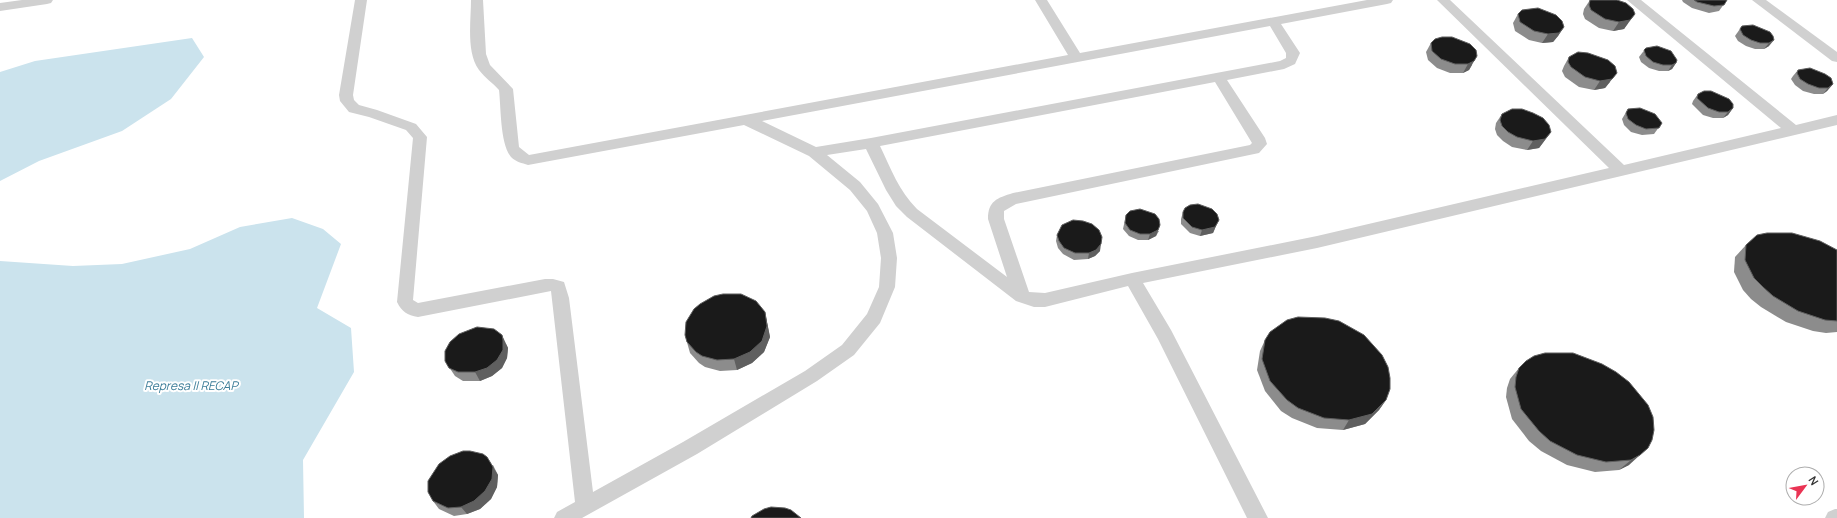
<svg xmlns="http://www.w3.org/2000/svg" width="1837" height="518" viewBox="0 0 1837 518" font-family="Manrope,sans-serif">
<style>
.water{fill:#cbe3ed}
.lines{fill:none;stroke-linecap:round;stroke-linejoin:round}
.minor{fill:#d0d0d0;fill-rule:evenodd}
.wall{fill:#8c8c8c}
.shaded-wall{fill:#5f5f5f}
.building{fill:#1a1a1a;stroke:#5f5f5f}
.labels{text-anchor:middle;dominant-baseline:central;stroke-width:4;stroke-linejoin:round;paint-order:stroke}
.water-label{font-size:12px;font-style:italic;fill:#3d7e99;stroke:#fff}
</style>
<rect width="100%" height="100%" fill="#fff"/>
<g class="water">
<path d="M192 38 204 57 171 99 122 131 39 161 0 181V72L35 61Z"/>
<path d="M292 218 323 229 341 244 317 308 351 328 354 372 303 460 304 518H0V261L73 266 122 264 190 249 240 227Z"/>
</g>
<g class="lines">
<g class="minor">
<path d="M22 0H53L51 3 47 4 0 11V3Z"/>
<path d="M355 0H367L353 95 354 100 359 105 377 110 416 124 427 137 413 300 418 303 545 279H553L564 282 569 298 593 492 683 442 805 371 842 345 867 314 879 287 881 258 877 233 867 211 850 190 809 156 744 125 528 165C522 163 516 162 511 157 500 144 501 107 499 90 493 83 485 78 479 70 466 52 471 21 471 0H483L486 54 490 65 513 89 519 147 529 155 1068 55 1035 0H1047L1080 53 1367 0H1393L1391 3 1387 4 1281 24 1300 53 1295 64 1284 69 1227 80 1265 138 1267 144 1259 153 1016 204 1004 211V219L1029 292 1045 293 1132 273 1317 236 1609 168 1437 0H1450L1624 165 1781 128 1627 0H1641L1796 125 1837 115V125L1317 248 1143 283 1171 330 1268 518H1247L1158 339 1128 286 1045 307H1034L1016 301 907 217 896 206 886 190 866 149 827 155 860 182 878 204 893 233 897 258 895 287 880 323 854 355 817 381 697 454 582 518H554L557 512 575 502 551 291 418 317C407 315 402 312 397 302L413 138 406 130 369 117 349 112 340 101 339 95ZM1270 26 1286 53V58L1280 61 871 138 816 147 762 121ZM1215 82 1252 143 1250 145 1013 193C997 198 988 201 988 219L1007 277 917 209C899 191 891 169 880 146Z"/>
<path d="M1752 0H1766L1837 52V62L1832 61Z"/>
<path d="M1835 509H1837V518H1825L1828 512Z"/>
</g>
</g>
<g class="wall">
<path d="M1590 0 1628 23 1624 29 1613 31 1599 28 1585 19 1583 14 1584 9Z"/>
<path d="M1682 0H1727L1719 11 1709 13 1692 8 1683 2Z"/>
<path d="M1518 14 1564 27 1558 36 1553 42 1542 43 1529 40 1515 31 1513 23Z"/>
<path d="M1742 26 1770 32 1769 46 1764 49H1755L1746 46 1738 41 1735 36Z"/>
<path d="M1431 43 1472 65 1469 70 1463 73H1450L1437 68 1428 60 1426 52Z"/>
<path d="M1646 48 1676 63 1672 69 1668 71H1659L1649 68 1641 62 1639 57Z"/>
<path d="M1569 57 1610 82 1605 88 1594 90 1579 87 1565 77 1562 71 1564 66Z"/>
<path d="M1798 70 1833 84 1827 91 1823 94H1814L1803 91 1795 85 1791 79 1793 76Z"/>
<path d="M1698 94 1733 108 1728 115 1723 118H1713L1703 115 1692 104 1693 101Z"/>
<path d="M1628 109 1662 123 1654 134 1642 135 1631 132 1624 125 1622 119Z"/>
<path d="M1502 114 1551 132 1539 148 1527 150 1512 147 1503 141 1497 135 1495 129 1496 123Z"/>
<path d="M1183 212 1216 226 1213 233 1200 236 1190 233 1181 224V219Z"/>
<path d="M1126 215 1159 231 1156 236 1148 240H1138L1129 236 1123 229Z"/>
<path d="M1057 235 1100 251 1095 256 1088 259 1074 260 1063 254 1058 248 1056 241Z"/>
<path d="M1746 245 1837 250V332L1826 333 1813 331 1786 322 1761 307 1751 299 1743 290 1734 272 1735 257Z"/>
<path d="M765 312 770 337 764 352 752 363 737 370 720 371 705 367 699 363 690 353 685 335Z"/>
<path d="M1265 340 1386 400 1379 410 1365 424 1343 430 1317 428 1292 418 1281 411 1265 391 1257 370 1260 351Z"/>
<path d="M506 344 508 348 507 358 502 368 492 376 480 381H463L455 376 445 361Z"/>
<path d="M1519 368 1648 405 1629 465 1619 470 1595 472 1567 465 1541 451 1529 441 1512 419 1506 397 1507 388 1510 379Z"/>
<path d="M493 465 498 475 497 487 491 499 480 509 467 514 454 516 439 509 433 501Z"/>
</g>
<g class="shaded-wall">
<path d="M1635 14 1624 29 1613 31 1619 22Z"/>
<path d="M1564 27 1558 36 1553 42 1542 43 1548 34Z"/>
<path d="M1774 40 1769 46 1764 49 1769 43Z"/>
<path d="M1477 56 1469 70 1463 73 1468 64Z"/>
<path d="M1676 63 1672 69 1668 71 1672 65Z"/>
<path d="M1617 73 1605 88 1594 90 1600 81Z"/>
<path d="M1833 84 1827 91 1823 94 1828 88Z"/>
<path d="M1733 108 1728 115 1723 118 1728 112Z"/>
<path d="M1551 132 1539 148 1527 150 1533 141Z"/>
<path d="M1219 220 1216 226 1213 233 1200 236 1202 230Z"/>
<path d="M1160 225 1156 236 1148 240 1150 234Z"/>
<path d="M1101 244 1100 251 1095 256 1088 259 1089 253Z"/>
<path d="M765 312 770 337 764 352 752 363 737 370 734 359Z"/>
<path d="M502 335 508 348 507 358 502 368 492 376 480 381 475 372Z"/>
<path d="M1386 400 1379 410 1365 424 1343 430 1349 420Z"/>
<path d="M1640 455 1629 465 1619 470 1631 460Z"/>
<path d="M487 457 498 475 497 487 491 499 480 509 467 514 461 507Z"/>
</g>
<g class="building">
<path d="M1590 0H1617L1626 3 1633 9 1635 14 1630 20 1619 22 1605 19 1591 10 1589 5Z"/>
<path d="M1694 0H1727L1724 5 1714 6 1697 2Z"/>
<path d="M1538 8 1556 15 1562 21 1564 27 1559 33 1548 34 1534 31 1520 22 1518 14 1522 10Z"/>
<path d="M1753 25 1770 32 1773 36 1774 40 1769 43H1760L1751 40 1743 35 1740 29 1742 26Z"/>
<path d="M1442 37H1452L1470 44 1476 50 1477 56 1474 61 1468 64H1455L1441 59 1432 51 1431 43 1435 39Z"/>
<path d="M1657 46 1671 51 1677 60 1676 63 1672 65H1663L1653 62 1646 56 1644 50 1646 48Z"/>
<path d="M1578 52 1588 53 1608 60 1615 66 1617 73 1612 79 1600 81 1585 77 1571 67 1568 62 1569 57Z"/>
<path d="M1810 68 1825 74 1831 78 1833 84 1828 88H1819L1808 84 1800 79 1797 73 1798 70Z"/>
<path d="M1704 91H1711L1729 99 1733 104V108L1728 112H1719L1708 108 1697 98 1698 94Z"/>
<path d="M1640 108 1655 114 1662 123 1659 128 1646 129 1636 125 1628 119 1626 113 1628 109Z"/>
<path d="M1512 109H1522L1533 113 1543 118 1549 125 1551 132 1545 139 1533 141 1517 137 1508 132 1502 126 1500 120 1502 114Z"/>
<path d="M1198 204 1212 209 1217 214 1219 220 1215 227 1202 230 1192 227 1183 218V212L1185 208 1190 205Z"/>
<path d="M1140 209 1155 214 1159 219 1160 225 1158 230 1150 234H1140L1130 230 1125 223 1126 215 1130 211Z"/>
<path d="M1073 220 1083 221 1092 224 1099 230 1102 237 1101 244 1096 250 1089 253H1075L1064 248 1059 241 1057 235 1062 225Z"/>
<path d="M1767 233H1792L1820 241 1837 250V321L1825 320 1798 311 1773 296 1763 287 1754 278 1745 260 1746 245 1757 235Z"/>
<path d="M723 294H741L756 301 765 312 767 326 762 341 750 352 734 359 717 360 702 356 696 352 687 342 685 335 686 322 694 309 700 304 714 296Z"/>
<path d="M1298 317 1325 318 1339 321 1364 335 1382 355 1388 367 1390 378V389L1386 400 1372 414 1349 420 1324 418 1298 408 1287 400 1270 381 1262 359 1265 340 1270 332 1287 320Z"/>
<path d="M477 327 494 329 502 335 503 340V350L497 360 487 368 475 372H458L449 368 445 361V351L450 342 459 334Z"/>
<path d="M1545 353H1573L1602 364 1616 372 1629 382 1648 405 1653 417 1654 430 1652 440 1648 448 1640 455 1631 460 1606 462 1577 455 1550 441 1539 431 1521 409 1515 387 1516 377 1519 368 1526 361 1534 356Z"/>
<path d="M463 451H470L483 454 487 457 493 467 492 479 485 491 474 501 461 507 448 508 433 501 428 492V481L439 464 450 456Z"/>
<path d="M771 507 785 508 791 510 801 518H751L752 516 764 509Z"/>
</g>
<g class="labels">
<g class="water-label">
<text x="191" y="385">Represa II RECAP</text>
</g>
</g>
<g transform="translate(1805 486) rotate(58)"><circle r="19" fill="#ffffff" stroke="#adadad"/>
<path d="M0-3L7 15L0 10L-7 15Z" fill="#ea3454"/>
<text y="-6" font-size="11" font-weight="bold" text-anchor="middle" fill="#333333">N</text>
</g>
</svg>
